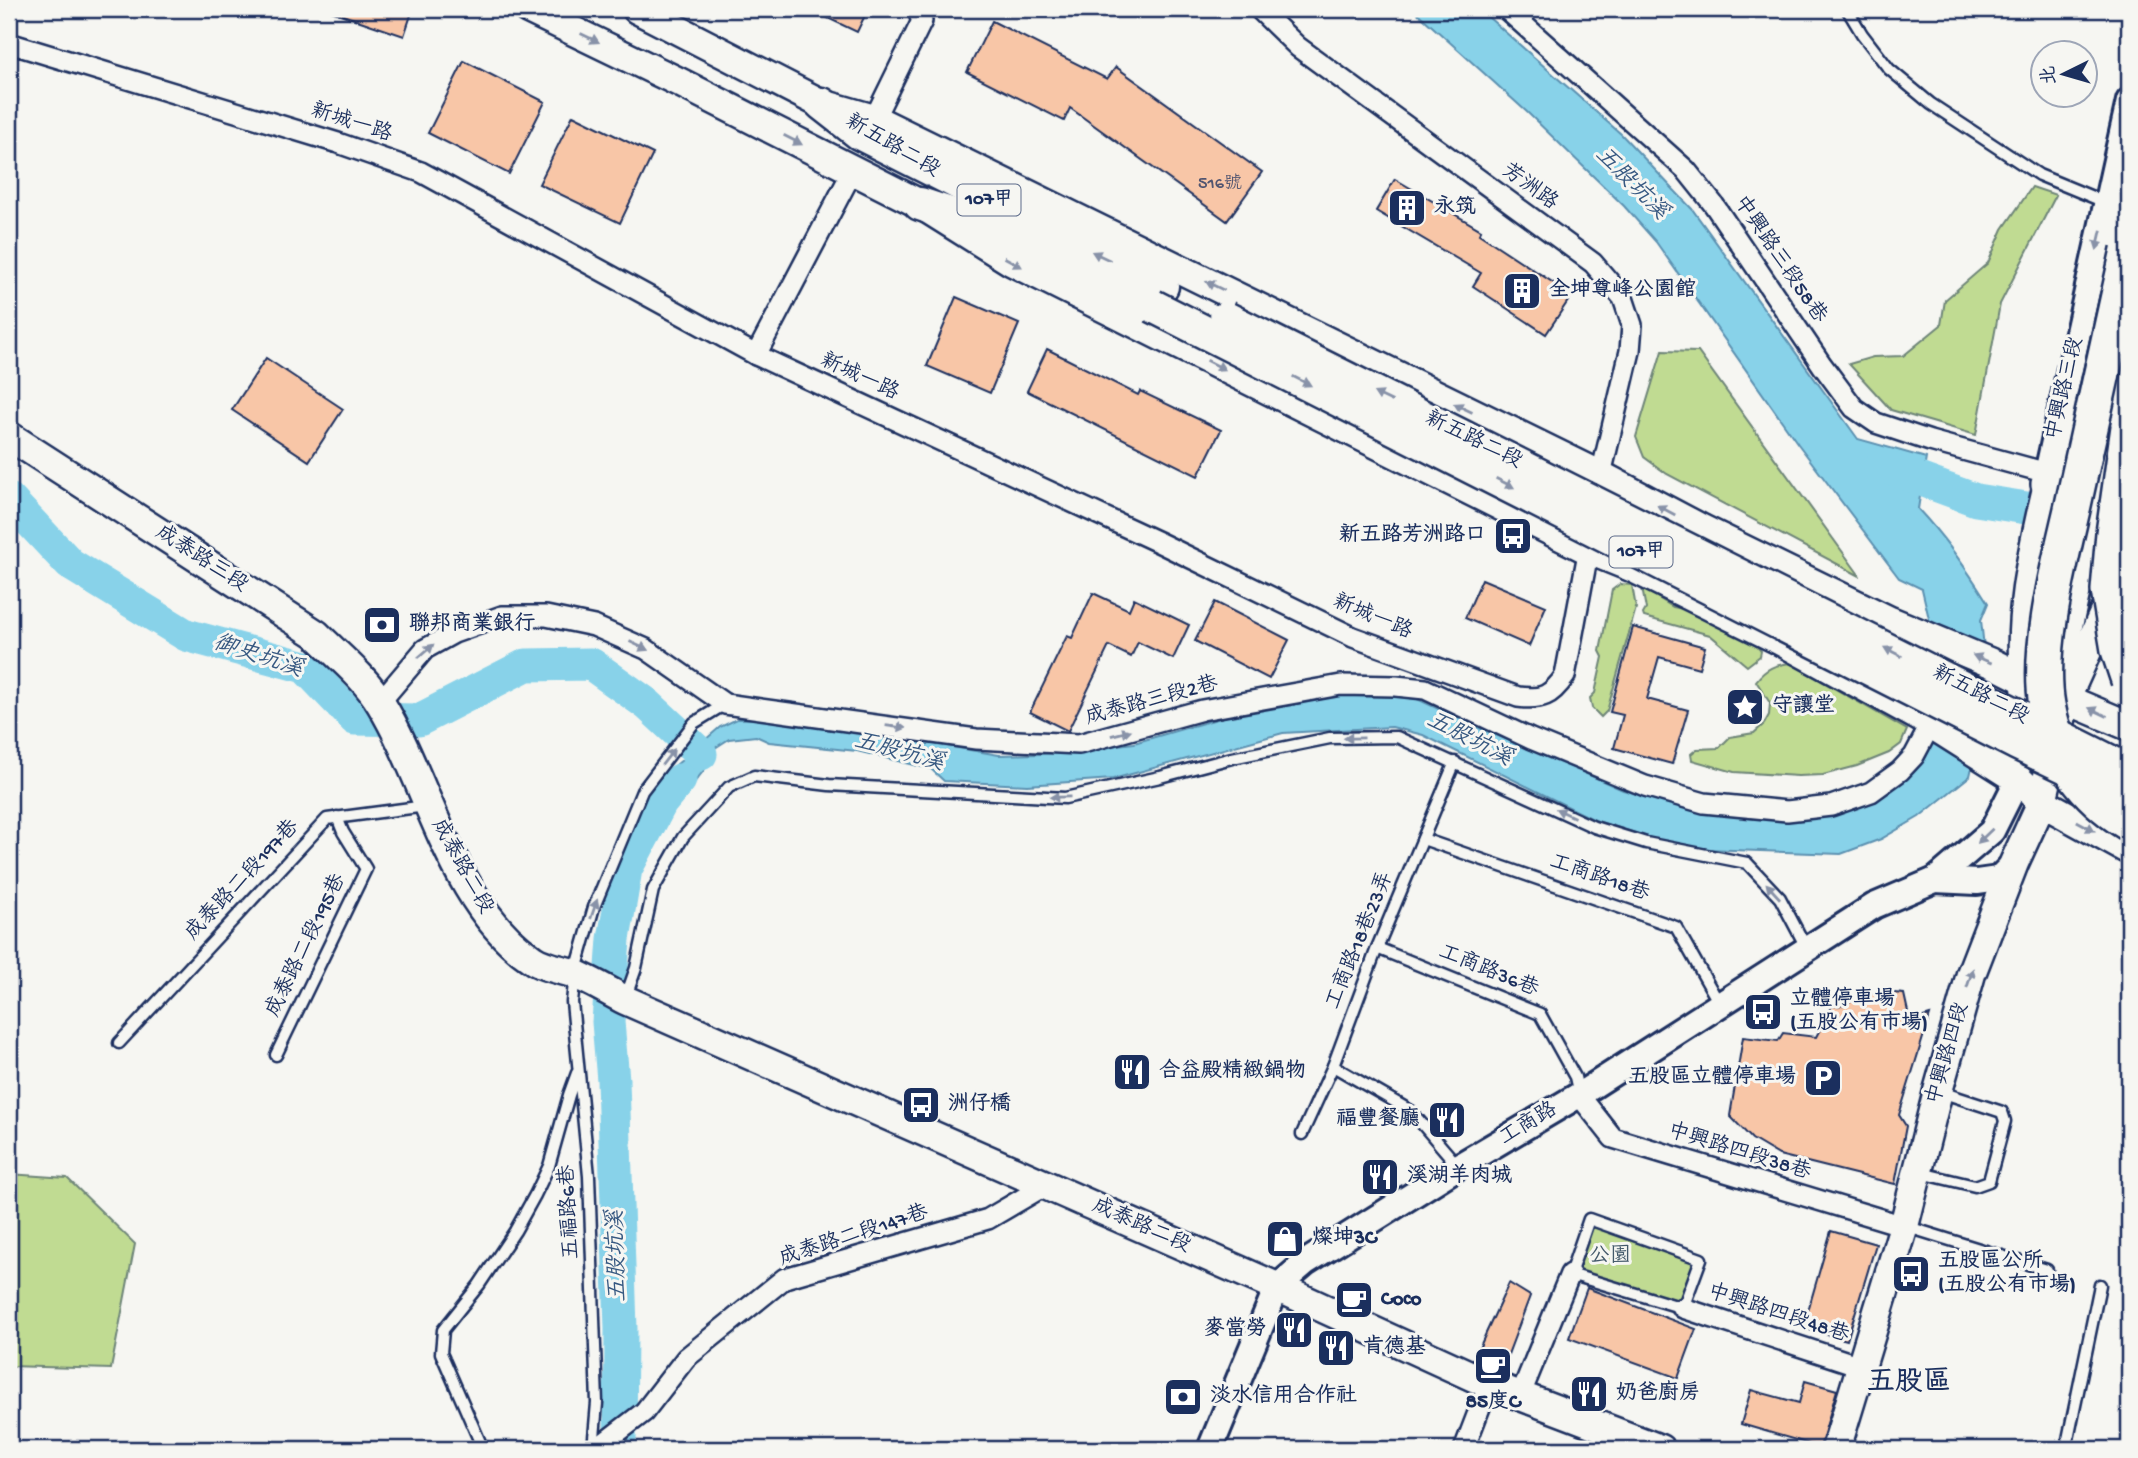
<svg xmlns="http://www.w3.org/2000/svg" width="2138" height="1458" viewBox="0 0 2138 1458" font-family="'Gochi Hand','LXGW WenKai TC',sans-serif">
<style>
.green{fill:#c0db92;stroke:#6e8578;stroke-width:2}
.water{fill:#88d2e9;stroke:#5c91b1;stroke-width:2}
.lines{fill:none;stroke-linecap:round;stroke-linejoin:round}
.river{stroke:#88d2e9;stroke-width:33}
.building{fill:#f8c6a7;stroke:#1b2f5e;stroke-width:2}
.service-casing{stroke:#1b2f5e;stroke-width:15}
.minor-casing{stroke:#1b2f5e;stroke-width:24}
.tertiary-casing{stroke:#1b2f5e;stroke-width:30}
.secondary-casing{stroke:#1b2f5e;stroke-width:33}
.primary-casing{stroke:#1b2f5e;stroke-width:37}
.trunk-casing{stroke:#1b2f5e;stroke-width:38}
.service{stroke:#f6f6f2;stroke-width:10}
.minor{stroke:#f6f6f2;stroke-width:19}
.tertiary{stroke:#f6f6f2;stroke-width:24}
.secondary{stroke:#f6f6f2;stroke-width:28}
.primary{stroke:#f6f6f2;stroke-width:32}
.trunk{stroke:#f6f6f2;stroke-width:33}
.primary-bridge-casing{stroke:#1b2f5e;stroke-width:37;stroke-linecap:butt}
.motorway-bridge-casing{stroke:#1b2f5e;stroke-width:40;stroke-linecap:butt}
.primary-bridge{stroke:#f6f6f2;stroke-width:32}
.motorway-bridge{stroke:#f6f6f2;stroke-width:35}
.oneway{fill:#8892a8}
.labels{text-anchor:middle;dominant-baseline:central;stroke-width:6;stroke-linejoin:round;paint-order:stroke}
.number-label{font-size:18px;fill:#525570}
.shield{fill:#f6f6f2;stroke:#5d6b8a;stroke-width:2}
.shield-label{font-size:19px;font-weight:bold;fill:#1b2f5e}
.street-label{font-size:21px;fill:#1b2f5e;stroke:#f6f6f2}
.poi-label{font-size:21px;font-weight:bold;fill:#1b2f5e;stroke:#f6f6f2;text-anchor:start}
.park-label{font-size:21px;fill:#445a6b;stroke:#f6f6f2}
.water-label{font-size:23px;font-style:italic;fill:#365881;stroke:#f6f6f2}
.district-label{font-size:28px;font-weight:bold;fill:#1b2f5e;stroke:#f6f6f2}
</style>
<rect width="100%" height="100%" fill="#f6f6f2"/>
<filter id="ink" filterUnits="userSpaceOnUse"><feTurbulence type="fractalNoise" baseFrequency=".0143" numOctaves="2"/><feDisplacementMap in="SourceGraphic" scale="14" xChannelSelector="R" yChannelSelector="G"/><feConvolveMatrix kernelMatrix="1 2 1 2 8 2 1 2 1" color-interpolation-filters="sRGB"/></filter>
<g filter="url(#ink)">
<g class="green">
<path d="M2032 187 2056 195 2000 304 1976 435 1891 410 1849 364 1873 357 1903 356 1941 325 1945 300 1988 263 2003 229Z"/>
<path d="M1662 351 1698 352 1860 576 1667 474 1644 457 1636 437Z"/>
<path d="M1620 584 1632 585 1636 608 1607 711 1601 717 1592 708 1590 698 1595 693 1603 657 1600 651 1612 590Z"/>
<path d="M1642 588 1673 607 1684 609 1754 643 1761 651 1760 656 1747 666 1710 635 1644 617 1643 614 1646 609Z"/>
<path d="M1790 663 1907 730 1901 744 1889 753 1857 766 1823 775 1798 776 1734 772 1692 760 1691 754 1697 749 1719 748 1730 737 1754 733 1764 724 1769 715 1770 703 1756 681C1766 668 1775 665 1790 663Z"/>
<path d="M9 1174 67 1178 135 1244 111 1369 9 1366Z"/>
<path d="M1589 1219 1701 1259 1683 1308 1570 1274Z"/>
</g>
<path class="water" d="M1413 9H1479L1621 134 1692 209 1858 439 1926 458 1918 509C1945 538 1967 569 1988 603L1981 620 1989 694 1970 776 1919 817 1881 839 1841 854 1705 849 1654 839 1597 821 1423 735 1392 727 1283 733 1113 779 1027 785 944 781 931 769 857 751 769 742 756 736 729 739 712 750 705 769 662 823 642 807 661 778 720 727 737 719 771 718 901 738 999 755 1041 754 1134 743 1234 714 1309 697 1362 694 1413 697 1484 730 1542 754 1623 790 1695 809 1838 812 1886 793 1906 779 1926 756 1935 726 1942 674 1922 589 1899 578 1798 444 1656 242 1624 206 1528 113Z"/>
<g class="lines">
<g class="river">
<path d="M1881 465 1976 500 2071 515"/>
<path d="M9 499 70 564 186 635 305 667 355 719 419 720 526 665 591 664 647 704 701 754"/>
<path d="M620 1449 621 1329 613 1080 608 1022 614 939 626 869 661 803 680 780"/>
</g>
</g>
<g class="building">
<path d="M331 9H413L404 36 331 11Z"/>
<path d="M809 9H868L857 32Z"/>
<path d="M992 21 1107 79 1116 67 1262 172 1227 221 1070 108 1064 121 967 72Z"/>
<path d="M464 61 545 102 509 174 428 133Z"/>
<path d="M573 115 653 154 620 223 539 184Z"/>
<path d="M1395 179 1481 230 1479 234 1572 295 1546 334 1473 286 1481 273 1376 211Z"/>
<path d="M956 297 1019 324 990 393 927 366Z"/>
<path d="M1047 349 1138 395 1140 391 1221 430 1198 476 1027 391Z"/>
<path d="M266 358 343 409 309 461 232 410Z"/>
<path d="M1482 579 1546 606 1529 646 1465 618Z"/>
<path d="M1093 593 1129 610 1134 598 1189 625 1173 659 1138 642 1131 657 1109 646 1068 731 1030 712 1067 636 1072 638Z"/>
<path d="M1215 602 1289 640 1269 679 1195 641Z"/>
<path d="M1633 627 1705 647 1699 668 1659 657 1647 699 1688 710 1672 764 1614 748 1623 715 1610 712Z"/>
<path d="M1882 992 1904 994 1910 1021 1930 1015 1899 1115 1906 1126 1895 1184 1779 1155 1752 1139 1730 1116 1743 1037 1778 1041 1783 1033 1816 1037 1832 1006 1845 1005 1861 993Z"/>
<path d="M1831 1231 1876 1244 1847 1340 1803 1328Z"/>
<path d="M1509 1283 1530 1296 1504 1365 1476 1355Z"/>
<path d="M1587 1288 1696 1329 1678 1378 1569 1338Z"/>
<path d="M1805 1381 1837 1390 1820 1447 1741 1424 1751 1390 1799 1403Z"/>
</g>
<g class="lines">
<defs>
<g id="service">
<path d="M1847 9 1862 34 1889 69 1931 104 2039 175 2107 203"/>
<path d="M1515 18 1530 9"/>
<path d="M1423 839 1676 927 1720 1005"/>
<path d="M1377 948 1540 1014 1575 1077 1579 1095"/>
<path d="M625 999 636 968 653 890 683 837 729 787 754 776 829 785 1065 798 1160 777 1232 758 1330 738 1397 737 1594 827 1646 843 1747 863 1780 898 1807 949"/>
<path d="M119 1043 327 819 426 806"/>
<path d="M276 1055 366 869 343 832 337 817"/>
<path d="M1333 1066 1411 1111 1458 1166"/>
<path d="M1302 1134 1333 1066 1377 948 1455 762"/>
<path d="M1921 1173 1975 1186 1989 1181 2005 1121 2002 1112 1941 1092"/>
<path d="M1589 1219 1701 1259 1683 1308 1570 1274Z"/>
<path d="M1908 1227 2047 1270"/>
<path d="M483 1449 441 1353 443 1330 479 1285 515 1231 535 1195 549 1166 569 1095 577 1073"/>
<path d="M593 1449 597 1403 589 1176 572 1002 575 974 594 907 642 791 694 723 725 704"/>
<path d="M2066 1449 2100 1285"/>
</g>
<g id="minor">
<path d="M1259 9 1298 47 1593 263 1623 298 1632 325 1630 351 1598 487"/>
<path d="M1506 9 1686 170 1714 205 1822 365 1854 408 1876 423 1930 441 2047 473"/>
<path d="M9 43 338 143 421 172 756 355 1158 542 1353 637 1518 697C1542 700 1551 696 1565 676L1591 537"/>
<path d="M874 119 922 21 917 9"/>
<path d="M756 355 853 170"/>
<path d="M380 702 425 649 454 633 502 616H546L594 626 646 649 725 704 976 739 1079 744 1202 710 1341 685 1396 686 1425 689 1531 739 1645 786 1704 803 1787 811 1831 806 1871 792 1900 771 1914 756 1931 724"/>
<path d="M1579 1095 1613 1138 1904 1226"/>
<path d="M1683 1308 1860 1366"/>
<path d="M1520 1396 1570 1274"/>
<path d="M596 1449 644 1412 686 1358 785 1278 988 1219 1046 1185"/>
<path d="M1464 1449 1489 1384"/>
</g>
<g id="tertiary">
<path d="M2048 483 2047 473 2129 101"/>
<path d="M1935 880 1977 882 1998 879 2014 863"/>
<path d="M1210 1449 1277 1287 1306 1262 1459 1166 1579 1095 1874 906 1935 880 1992 831 2018 779"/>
</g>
<g id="secondary">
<path d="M528 9 679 82 920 204 1011 261 1589 550 1631 567 1781 641 1920 717 2018 779 2042 802 2129 850"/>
<path d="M637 9 822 104 874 119 1600 475 1702 529 1890 621 1996 665 2056 695 2129 726"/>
<path d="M9 436 316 634C338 656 365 677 381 704 429 783 452 905 532 959 543 967 560 969 572 973 590 980 608 991 625 1000L1277 1287 1489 1384 1660 1449"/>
<path d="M2066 688 2065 639 2129 352"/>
<path d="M2027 693C2014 627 2033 548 2048 484"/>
<path d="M1836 1449 1904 1226 1938 1091 1971 974 2014 863 2042 802 2066 698 2113 593"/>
</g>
<g id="primary">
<path d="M822 104 859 133 1162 286"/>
<path d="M920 204 983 225 1153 306"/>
</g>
<g id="trunk">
<path d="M2111 279 2129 196"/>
<path d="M2048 484 2073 449 2080 417"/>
</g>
</defs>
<use href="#service" class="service-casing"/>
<use href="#minor" class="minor-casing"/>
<use href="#tertiary" class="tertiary-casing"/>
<use href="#secondary" class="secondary-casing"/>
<use href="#primary" class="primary-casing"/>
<use href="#trunk" class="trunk-casing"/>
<use href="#service" class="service"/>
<use href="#minor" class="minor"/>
<use href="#tertiary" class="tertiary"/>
<use href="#secondary" class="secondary"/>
<use href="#primary" class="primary"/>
<use href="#trunk" class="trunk"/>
<defs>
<g id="primary-bridge">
<path d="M1153 306 2016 743 2129 797"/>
<path d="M1226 318 2129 771"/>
</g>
<g id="motorway-bridge">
<path d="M2129 250C2111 335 2092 420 2073 505 2060 562 2037 648 2047 705 2057 758 2084 795 2129 823"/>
<path d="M2129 427 2114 533 2109 590 2119 650 2129 680"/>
</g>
</defs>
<use href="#primary-bridge" class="primary-bridge-casing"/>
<use href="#motorway-bridge" class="motorway-bridge-casing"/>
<use href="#primary-bridge" class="primary-bridge"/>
<use href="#motorway-bridge" class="motorway-bridge"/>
</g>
<defs><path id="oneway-solid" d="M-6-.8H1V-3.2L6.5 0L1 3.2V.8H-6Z" transform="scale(1.75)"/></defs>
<g class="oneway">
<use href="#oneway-solid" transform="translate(590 38) rotate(26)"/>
<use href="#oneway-solid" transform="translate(793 140) rotate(27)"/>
<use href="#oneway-solid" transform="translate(2099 240) rotate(103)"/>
<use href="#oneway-solid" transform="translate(1101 256) rotate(-154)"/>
<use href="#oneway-solid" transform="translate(1013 262) rotate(29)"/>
<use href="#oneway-solid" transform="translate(1215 286) rotate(-154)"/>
<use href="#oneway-solid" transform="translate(1216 365) rotate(27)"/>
<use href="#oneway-solid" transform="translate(1302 381) rotate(27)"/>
<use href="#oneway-solid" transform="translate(1383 397) rotate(-154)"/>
<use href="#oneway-solid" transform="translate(1463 408) rotate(-154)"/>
<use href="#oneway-solid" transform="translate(1505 483) rotate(27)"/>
<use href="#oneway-solid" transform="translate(1666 510) rotate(-152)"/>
<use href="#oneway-solid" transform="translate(639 646) rotate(25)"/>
<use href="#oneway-solid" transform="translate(426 651) rotate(-41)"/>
<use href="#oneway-solid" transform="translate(1893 652) rotate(-153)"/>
<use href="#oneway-solid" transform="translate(1982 659) rotate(-157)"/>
<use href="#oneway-solid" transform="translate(2098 712) rotate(-155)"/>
<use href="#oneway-solid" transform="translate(896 727) rotate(8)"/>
<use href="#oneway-solid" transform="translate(1121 733) rotate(-15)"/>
<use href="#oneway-solid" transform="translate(1354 738) rotate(179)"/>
<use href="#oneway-solid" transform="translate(668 757) rotate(-52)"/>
<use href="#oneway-solid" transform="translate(1060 797) rotate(179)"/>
<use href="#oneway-solid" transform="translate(1565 813) rotate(-155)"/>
<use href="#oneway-solid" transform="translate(2086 826) rotate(29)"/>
<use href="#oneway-solid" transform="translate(1985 836) rotate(136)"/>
<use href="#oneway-solid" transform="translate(1773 891) rotate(-132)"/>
<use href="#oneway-solid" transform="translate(594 909) rotate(-71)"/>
<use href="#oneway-solid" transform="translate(1970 978) rotate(-72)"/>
</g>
</g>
<defs>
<symbol id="building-square" viewBox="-11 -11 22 22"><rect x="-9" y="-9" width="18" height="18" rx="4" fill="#1b2f5e" stroke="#f6f6f2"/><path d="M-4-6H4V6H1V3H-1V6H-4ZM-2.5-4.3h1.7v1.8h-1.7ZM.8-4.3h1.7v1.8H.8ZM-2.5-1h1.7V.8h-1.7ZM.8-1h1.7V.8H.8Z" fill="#fff"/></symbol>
<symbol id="bus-square" viewBox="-11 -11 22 22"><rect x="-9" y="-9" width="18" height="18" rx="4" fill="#1b2f5e" stroke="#f6f6f2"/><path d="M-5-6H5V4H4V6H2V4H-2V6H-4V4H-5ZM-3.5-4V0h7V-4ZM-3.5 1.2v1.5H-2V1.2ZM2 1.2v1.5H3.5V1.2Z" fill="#fff"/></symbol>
<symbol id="bank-square" viewBox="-11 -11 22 22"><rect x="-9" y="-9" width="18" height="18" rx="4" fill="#1b2f5e" stroke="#f6f6f2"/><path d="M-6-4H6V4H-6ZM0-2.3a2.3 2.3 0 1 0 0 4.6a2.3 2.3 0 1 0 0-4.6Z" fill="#fff"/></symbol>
<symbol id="sight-square" viewBox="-11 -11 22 22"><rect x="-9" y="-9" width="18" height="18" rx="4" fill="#1b2f5e" stroke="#f6f6f2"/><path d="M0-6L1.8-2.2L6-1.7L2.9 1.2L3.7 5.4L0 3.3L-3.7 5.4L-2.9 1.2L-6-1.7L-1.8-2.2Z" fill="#fff"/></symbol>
<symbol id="restaurant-square" viewBox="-11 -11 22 22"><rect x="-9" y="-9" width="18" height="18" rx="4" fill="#1b2f5e" stroke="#f6f6f2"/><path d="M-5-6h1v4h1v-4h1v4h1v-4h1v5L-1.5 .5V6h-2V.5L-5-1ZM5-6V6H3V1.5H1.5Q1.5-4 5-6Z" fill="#fff"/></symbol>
<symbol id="parking-square" viewBox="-11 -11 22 22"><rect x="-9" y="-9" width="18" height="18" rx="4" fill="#1b2f5e" stroke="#f6f6f2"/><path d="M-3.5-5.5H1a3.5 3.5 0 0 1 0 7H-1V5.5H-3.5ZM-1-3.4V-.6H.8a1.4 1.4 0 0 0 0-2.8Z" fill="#fff"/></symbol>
<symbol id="shop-square" viewBox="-11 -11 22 22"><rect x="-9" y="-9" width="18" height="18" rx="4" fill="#1b2f5e" stroke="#f6f6f2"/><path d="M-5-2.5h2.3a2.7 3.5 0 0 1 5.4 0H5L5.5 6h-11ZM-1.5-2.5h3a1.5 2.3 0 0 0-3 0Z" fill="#fff"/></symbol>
<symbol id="cafe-square" viewBox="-11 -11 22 22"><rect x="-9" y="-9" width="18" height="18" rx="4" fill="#1b2f5e" stroke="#f6f6f2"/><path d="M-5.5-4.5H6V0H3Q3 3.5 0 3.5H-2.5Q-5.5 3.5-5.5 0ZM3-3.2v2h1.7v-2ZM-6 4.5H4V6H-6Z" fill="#fff"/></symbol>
</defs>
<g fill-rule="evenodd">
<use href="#building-square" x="1385" y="186" width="44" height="44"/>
<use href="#building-square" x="1500" y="269" width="44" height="44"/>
<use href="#bus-square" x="1491" y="514" width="44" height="44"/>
<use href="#bank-square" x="360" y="603" width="44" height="44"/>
<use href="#sight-square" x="1723" y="685" width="44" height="44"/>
<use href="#bus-square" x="1741" y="990" width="44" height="44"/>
<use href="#restaurant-square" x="1110" y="1050" width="44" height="44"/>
<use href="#parking-square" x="1801" y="1056" width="44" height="44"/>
<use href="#bus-square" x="899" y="1083" width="44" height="44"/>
<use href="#restaurant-square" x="1425" y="1098" width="44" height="44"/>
<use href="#restaurant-square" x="1358" y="1155" width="44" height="44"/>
<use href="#shop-square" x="1263" y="1217" width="44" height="44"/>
<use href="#bus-square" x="1889" y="1252" width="44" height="44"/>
<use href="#cafe-square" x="1332" y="1278" width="44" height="44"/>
<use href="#restaurant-square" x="1272" y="1308" width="44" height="44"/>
<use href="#restaurant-square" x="1314" y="1326" width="44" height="44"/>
<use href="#cafe-square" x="1471" y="1344" width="44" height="44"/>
<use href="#restaurant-square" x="1567" y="1372" width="44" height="44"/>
<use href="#bank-square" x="1161" y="1375" width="44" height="44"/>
</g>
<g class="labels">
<g class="number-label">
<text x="1220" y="184">516號</text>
</g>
<g class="shield">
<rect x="957.5" y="184.5" width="63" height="31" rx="5"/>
<rect x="1609.5" y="536.5" width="63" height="31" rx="5"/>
</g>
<g class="shield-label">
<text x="989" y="200">107甲</text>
<text x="1641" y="552">107甲</text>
</g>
<g class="street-label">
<text transform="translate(351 124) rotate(18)">新城一路</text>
<text transform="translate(892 147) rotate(30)">新五路二段</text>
<text transform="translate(1529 188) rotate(36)">芳洲路</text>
<text transform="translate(1779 260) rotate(56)">中興路三段58巷</text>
<text transform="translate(859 378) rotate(25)">新城一路</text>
<text transform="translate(2066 389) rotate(-77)">中興路三段</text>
<text transform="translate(1473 441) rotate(26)">新五路二段</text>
<text transform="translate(201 560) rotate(33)">成泰路三段</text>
<text transform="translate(1372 618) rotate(23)">新城一路</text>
<text transform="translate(1980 696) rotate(27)">新五路二段</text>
<text transform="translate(1152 702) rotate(-15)">成泰路三段2巷</text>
<text transform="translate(461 867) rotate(61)">成泰路二段</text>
<text transform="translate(1599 879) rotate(19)">工商路18巷</text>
<text transform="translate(243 881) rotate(-47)">成泰路二段197巷</text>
<text transform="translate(1361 941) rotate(-68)">工商路18巷23弄</text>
<text transform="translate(307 946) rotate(-64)">成泰路二段195巷</text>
<text transform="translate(1488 972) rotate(22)">工商路36巷</text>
<text transform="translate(1949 1054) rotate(-74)">中興路四段</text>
<text transform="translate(1529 1125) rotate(-31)">工商路</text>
<text transform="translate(1739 1153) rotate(17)">中興路四段38巷</text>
<text transform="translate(571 1212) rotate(-93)">五福路6巷</text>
<text transform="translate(1141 1227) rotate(24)">成泰路二段</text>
<text transform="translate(854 1237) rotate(-18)">成泰路二段147巷</text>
<text transform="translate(1778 1315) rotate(18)">中興路四段48巷</text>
</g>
<g class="poi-label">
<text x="1434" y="208">永筑</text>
<text x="1549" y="291">全坤尊峰公園館</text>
<text x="1486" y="536" text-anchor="end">新五路芳洲路口</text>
<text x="409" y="625">聯邦商業銀行</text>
<text x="1772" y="707">守讓堂</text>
<text x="1790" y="1000">立體停車場<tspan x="1790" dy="24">(五股公有市場)</tspan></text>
<text x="1159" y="1072">合益殿精緻鍋物</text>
<text x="1796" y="1078" text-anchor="end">五股區立體停車場</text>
<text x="948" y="1105">洲仔橋</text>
<text x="1420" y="1120" text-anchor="end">福豐餐廳</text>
<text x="1407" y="1177">溪湖羊肉城</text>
<text x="1312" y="1239">燦坤3C</text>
<text x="1938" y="1262">五股區公所<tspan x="1938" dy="24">(五股公有市場)</tspan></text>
<text x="1381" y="1300">Coco</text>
<text x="1267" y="1330" text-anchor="end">麥當勞</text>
<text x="1363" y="1348">肯德基</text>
<text x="1616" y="1394">奶爸廚房</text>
<text x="1210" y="1397">淡水信用合作社</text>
<text x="1493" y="1403" text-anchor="middle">85度C</text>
</g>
<g class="park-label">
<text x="1610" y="1257">公園</text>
</g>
<g class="water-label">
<text transform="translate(1631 184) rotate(45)">五股坑溪</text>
<text transform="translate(258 657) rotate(18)">御史坑溪</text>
<text transform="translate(1469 740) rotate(27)">五股坑溪</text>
<text transform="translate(899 753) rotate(15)">五股坑溪</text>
<text transform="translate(618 1256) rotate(-92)">五股坑溪</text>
</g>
<g class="district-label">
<text x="1909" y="1383">五股區</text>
</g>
</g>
<rect width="2138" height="1458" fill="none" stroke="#f6f6f2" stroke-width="35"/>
<rect x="18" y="18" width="2103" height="1423" fill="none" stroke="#1b2f5e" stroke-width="2.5" filter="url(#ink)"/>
<g transform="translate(2064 74) rotate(265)"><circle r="33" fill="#f6f6f2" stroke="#9ea6b7" stroke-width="2"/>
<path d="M0-5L12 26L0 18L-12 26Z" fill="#1b2f5e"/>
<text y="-10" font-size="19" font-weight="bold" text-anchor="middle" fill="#1b2f5e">北</text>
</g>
</svg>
